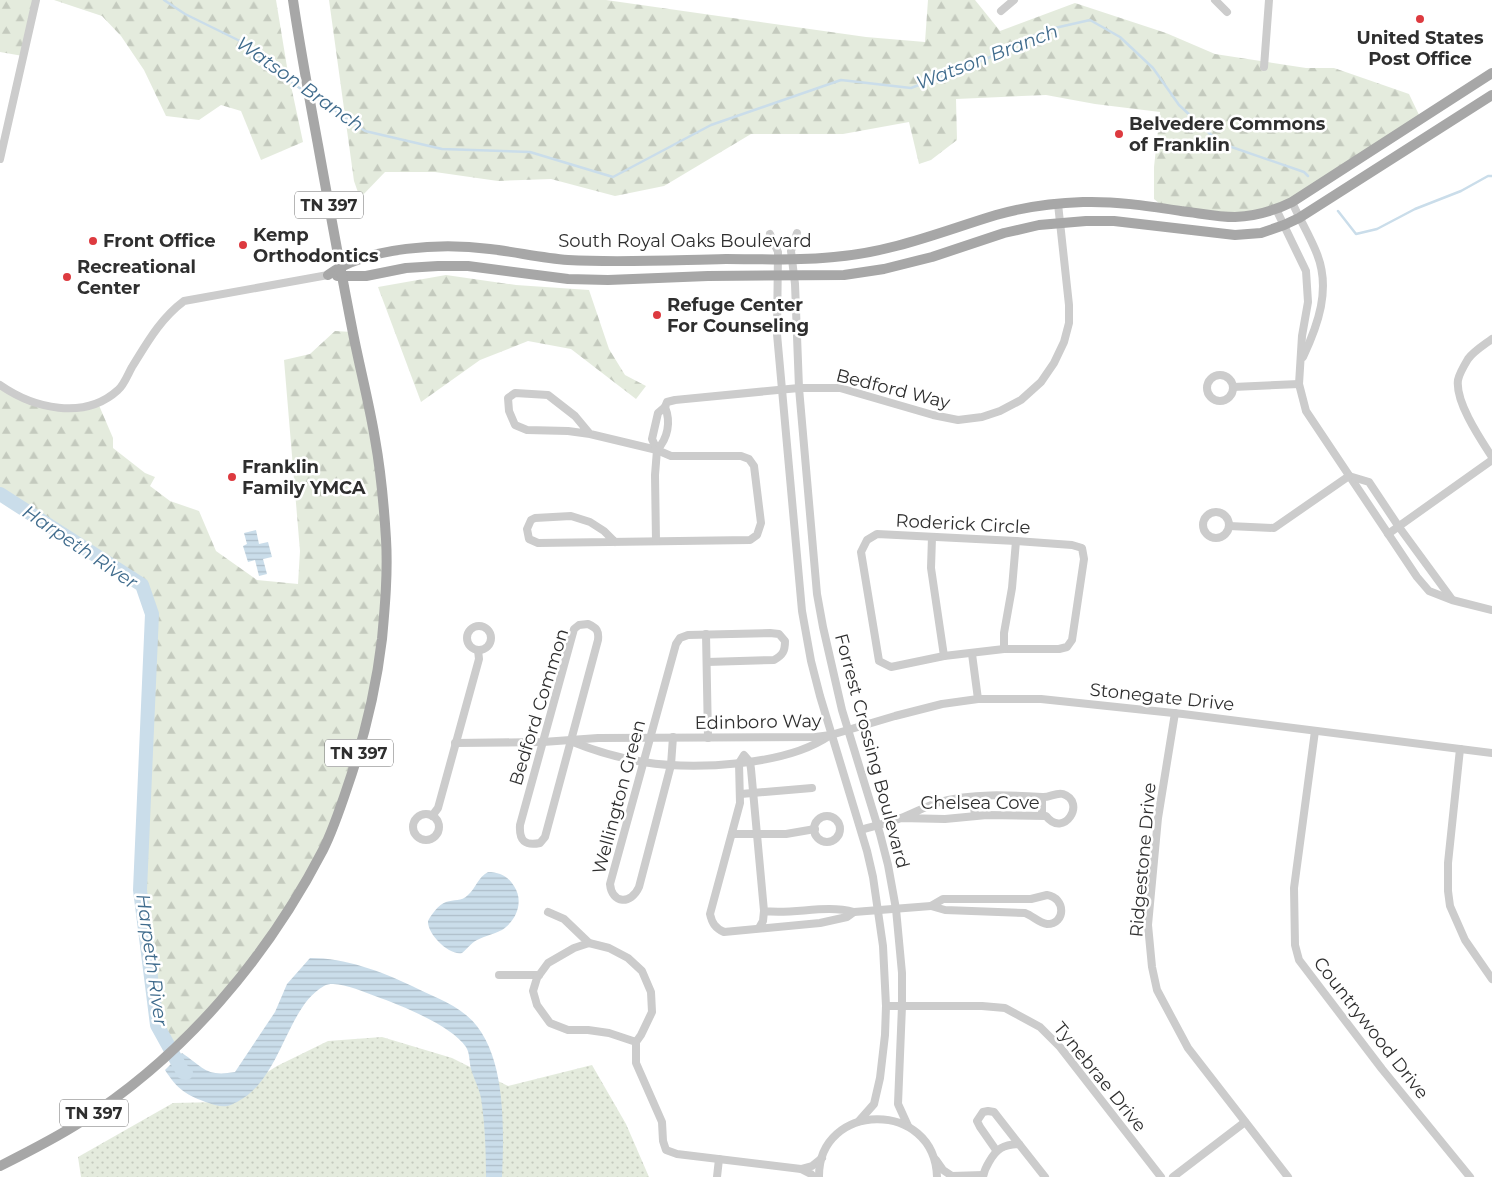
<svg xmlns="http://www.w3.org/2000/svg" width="1492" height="1177" viewBox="0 0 1492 1177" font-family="Montserrat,sans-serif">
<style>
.grass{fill:url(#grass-dots)}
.forest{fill:url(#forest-firs)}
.water{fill:url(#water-rules)}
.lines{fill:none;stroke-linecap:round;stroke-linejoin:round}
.stream{stroke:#caddea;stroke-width:2.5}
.river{stroke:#caddea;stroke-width:14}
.minor{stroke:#ccc;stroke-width:8}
.major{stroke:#a7a7a7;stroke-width:10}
.poi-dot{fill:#dd3a3f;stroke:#fff;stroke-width:2}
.labels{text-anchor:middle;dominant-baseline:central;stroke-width:5;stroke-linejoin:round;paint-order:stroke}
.shield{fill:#fff;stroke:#6d6d6d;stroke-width:1}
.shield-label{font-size:16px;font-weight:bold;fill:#2f2f2f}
.poi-label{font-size:18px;font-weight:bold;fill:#2f2f2f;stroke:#fff;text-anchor:start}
.street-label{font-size:18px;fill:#2f2f2f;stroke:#fff}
.water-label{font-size:19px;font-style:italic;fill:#406c8d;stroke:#fff}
</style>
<defs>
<pattern id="grass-dots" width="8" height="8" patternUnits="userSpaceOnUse" patternTransform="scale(1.25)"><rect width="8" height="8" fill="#e4ebdd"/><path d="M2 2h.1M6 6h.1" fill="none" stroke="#c4cabe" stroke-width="1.8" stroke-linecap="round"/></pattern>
<pattern id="forest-firs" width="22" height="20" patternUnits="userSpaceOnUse" patternTransform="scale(1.25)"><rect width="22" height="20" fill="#e4ebdd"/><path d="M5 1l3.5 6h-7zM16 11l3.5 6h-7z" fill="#c4cabe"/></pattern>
<pattern id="water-rules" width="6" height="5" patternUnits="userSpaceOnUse" patternTransform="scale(1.25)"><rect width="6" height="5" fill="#caddea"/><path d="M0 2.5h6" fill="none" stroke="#aebec9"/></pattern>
</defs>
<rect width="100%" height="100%" fill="#fff"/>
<path class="grass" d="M382 1037 452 1058 508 1086 592 1065 626 1124 649 1177H81L78 1157 173 1103 221 1102 277 1066 328 1041Z"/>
<g class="forest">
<path d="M0 0H36L23 56 0 52Z"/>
<path d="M54 0H276L287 67 303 142 261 160 241 111 221 105 199 120 166 116 144 70 121 36 102 16Z"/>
<path d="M329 0H606L866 37 925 42 928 0H975L1000 31 1075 3 1166 33 1215 54 1306 68H1334L1409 94 1421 119 1292 202 1256 215 1165 208 1154 199V167L1160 112 1095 104 1046 95 956 99 957 140 931 160 919 164 909 122 843 134H751L664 186 615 196 551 179 498 181 435 172H385L360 198 354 181Z"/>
<path d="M446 275 516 285 589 290 609 349 625 375 646 386 636 399 571 349 528 341 480 360 421 402 378 287Z"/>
<path d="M335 331 352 332 375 436 386 542 375 690 324 849 260 952 173 1049 157 1025 140 890 152 614 142 585 0 494V385L56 408 98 403 113 438V448L145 473 155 477 150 486 170 501 199 511 216 551 257 580 298 584 300 551 284 360 310 354Z"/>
</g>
<g class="water">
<path d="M256 530 259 544 268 542 272 557 263 559 267 574 259 576 255 560 248 562 243 546 247 544 244 533Z"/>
<path d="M488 872C499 872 508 876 514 886 524 901 517 920 502 930 494 934 485 936 477 940 471 943 467 949 462 953 449 956 427 934 428 921 431 915 439 904 446 902 454 899 461 902 468 895 476 888 478 877 488 872Z"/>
<path d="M310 958C346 958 380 971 412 986 429 995 451 1002 466 1015 507 1048 504 1128 502 1177H486C486 1151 485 1124 481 1098 479 1088 474 1079 471 1069 469 1062 470 1053 466 1047 451 1025 400 1005 375 996 363 992 336 979 324 986 286 1007 282 1079 237 1102 234 1103 230 1106 227 1106 221 1107 214 1105 209 1103 187 1096 177 1089 165 1070L182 1053C204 1068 206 1077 235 1072L275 1012 287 984Z"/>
</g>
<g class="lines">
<g class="stream">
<path d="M164 0 185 14 244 43 265 61 272 69 304 91"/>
<path d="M313 96 365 131 442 149 530 152 613 177 711 125 841 80 911 88 986 59 1046 30 1090 20 1120 37 1153 68 1179 105 1220 143 1304 172 1308 176"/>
<path d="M1338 211 1356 234 1377 229 1415 209 1461 191 1488 176H1492"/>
</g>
<path class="river" d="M0 494 142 585 152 614 140 890 157 1025 183 1072 186 1073"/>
<g class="minor">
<path d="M1215 0 1227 12"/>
<path d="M1001 11 1014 0"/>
<path d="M1264 67 1269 0"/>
<path d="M0 159 36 0"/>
<path d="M1292 202C1300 220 1310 236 1317 254 1331 289 1318 325 1303 357"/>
<path d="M1276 209 1306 271 1308 302 1302 336 1299 384 1306 411 1417 577 1429 591 1452 600 1492 610"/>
<path d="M797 233 791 251 795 284 799 388 817 594 823 627 842 710 880 834 888 865 896 909 902 973V1006L898 1104 908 1126"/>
<path d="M770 234 778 252 777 334 802 611 811 661 820 696 867 851 873 877 883 946 886 1006 885 1035 880 1078 874 1104 859 1121"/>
<path d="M1492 339C1484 345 1474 351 1468 359 1465 364 1459 374 1458 380 1455 402 1481 440 1492 457"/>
<circle cx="1220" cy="388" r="13"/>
<path d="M0 385C33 408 84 421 118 390 124 385 128 374 132 367 147 343 160 319 184 301L328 275"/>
<path d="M1233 387 1299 384"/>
<path d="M590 434 575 416 548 395 515 393 508 398 509 411 515 425 527 430 568 431 590 434 657 450 671 456H741L749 459 754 466 761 523 757 535 750 540 538 543 529 539 527 529 531 520 535 518 571 516 590 522 604 531 615 542"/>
<path d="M657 450 652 439 658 413 665 407 667 402 675 400 799 388H840L933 415 958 420 982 417 1000 411 1021 400 1041 382 1054 363 1064 342 1069 323V305L1058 204"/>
<path d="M657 450C668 438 671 422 665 407"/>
<path d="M1349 476 1369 482 1399 527 1451 598"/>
<circle cx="1216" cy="525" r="13"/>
<path d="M1229 526 1274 528 1349 476"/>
<path d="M877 534 1016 541 1072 545 1082 548 1084 559 1072 640 1067 647 1059 649H1004L944 656 891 667 879 661 861 552 867 540Z"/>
<path d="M1388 534 1492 460"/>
<path d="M932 537 931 568 944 656"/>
<path d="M656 541 655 475 657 450"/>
<path d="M588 624C597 628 599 631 598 640L545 837 540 843C525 846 519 841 520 825L574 629 579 625Z"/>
<circle cx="479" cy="638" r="12"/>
<path d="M706 634 708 738"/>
<path d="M1004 649V633L1012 588 1016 541"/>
<path d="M972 654 978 699"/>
<path d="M1175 713 1158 818 1148 925 1152 967 1157 990 1188 1048 1288 1177"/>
<path d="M1315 731 1294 888 1295 945 1299 960 1382 1069 1470 1177"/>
<path d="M673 737 671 765 639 887C631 905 612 904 610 884L676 644 680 638 688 635 770 633 779 634 785 641C785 651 783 655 774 660L707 662"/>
<path d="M573 742C595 751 620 758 643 762 694 770 785 766 829 736"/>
<path d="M455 743 543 742 598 738 815 737 831 735 895 716 942 704 978 699H1041L1183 714 1492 753"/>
<path d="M1460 749 1448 863V891L1450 906 1465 940 1492 979"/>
<path d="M741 794 812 788"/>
<path d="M973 797 975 816"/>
<circle cx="426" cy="827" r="13"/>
<path d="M1042 815V797"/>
<path d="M432 816 438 808 479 659 478 650"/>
<circle cx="827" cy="829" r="13"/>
<path d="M861 830C874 826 888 823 901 818 914 813 926 806 940 802 971 793 1009 795 1042 797 1049 798 1056 792 1063 794 1087 802 1064 839 1046 816L987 815 945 819 900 818"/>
<path d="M732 834H786L815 829"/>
<path d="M1047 895C1066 898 1066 924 1047 924 1039 923 1033 916 1025 913L945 910 931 906 943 899H1031Z"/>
<path d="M548 912 564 919 589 943"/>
<path d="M854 912 931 906"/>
<path d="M759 928 763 921 764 911 751 769 750 762 744 755 739 763 740 803 710 914C712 923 715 928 724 932L820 923 847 917 854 912C825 904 794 915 764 911"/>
<path d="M499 975H539"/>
<path d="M886 1006H982L1005 1008 1040 1027 1060 1047 1161 1177"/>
<path d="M636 1042 609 1033 588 1030H568L550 1023 537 1005 533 991 537 978 548 963 574 948 589 943 609 948 628 958 642 971 651 992 652 1012 641 1035 636 1042V1063L662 1122 663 1141 666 1150 677 1154 801 1169"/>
<path d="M996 1150 980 1127 977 1121 983 1112 988 1111 994 1112 1019 1144"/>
<path d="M936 1160 943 1170 952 1176 951 1177"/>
<path d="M952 1176 983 1175"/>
<path d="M717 1177 719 1159"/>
<path d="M814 1177 811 1174 801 1169 812 1166 822 1158"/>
<path d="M819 1177C818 1101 935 1099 937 1177"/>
<path d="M983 1177C984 1171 986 1167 989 1162 997 1148 1003 1145 1019 1144L1045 1177"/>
<path d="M1173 1177 1245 1122"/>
</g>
<g class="major">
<path d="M328 275C368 246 443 243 490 249 516 252 542 258 568 260 620 263 674 260 726 259 761 259 799 261 834 257 893 252 940 232 996 215 1024 207 1054 203 1083 202 1116 201 1148 206 1181 211 1199 213 1217 217 1235 217 1255 216 1274 211 1292 202L1492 73"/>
<path d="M337 276H366L406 268 438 266H468L568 279 608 280 708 276 844 275 884 269 932 257 1004 233 1039 225 1086 221H1114L1235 235 1261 233 1284 225 1299 218 1492 95"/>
<path d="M0 1166C28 1152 56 1138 82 1121 185 1055 267 958 323 850 333 830 340 809 347 788 364 739 376 690 382 639 385 606 388 572 386 539 384 506 381 472 375 439 369 402 359 365 352 328 340 267 329 206 318 145 309 96 300 48 293 0"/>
</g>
</g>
<g class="poi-dot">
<circle cx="1420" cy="19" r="5"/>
<circle cx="1119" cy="134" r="5"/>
<circle cx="93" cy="241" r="5"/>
<circle cx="243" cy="245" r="5"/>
<circle cx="67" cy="277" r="5"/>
<circle cx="657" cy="315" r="5"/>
<circle cx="232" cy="477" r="5"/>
</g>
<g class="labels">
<g class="shield">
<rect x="295" y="191.5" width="68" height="27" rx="4"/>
<rect x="325" y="739.5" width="68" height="27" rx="4"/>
<rect x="60" y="1099.5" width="68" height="27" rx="4"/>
</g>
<g class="shield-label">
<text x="329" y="205">TN 397</text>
<text x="359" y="753">TN 397</text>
<text x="94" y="1113">TN 397</text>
</g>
<g class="poi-label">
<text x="1420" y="38" text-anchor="middle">United States<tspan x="1420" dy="21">Post Office</tspan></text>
<text x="1129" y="124">Belvedere Commons<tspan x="1129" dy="21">of Franklin</tspan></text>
<text x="253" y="235">Kemp<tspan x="253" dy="21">Orthodontics</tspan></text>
<text x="103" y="241">Front Office</text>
<text x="77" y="267">Recreational<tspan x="77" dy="21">Center</tspan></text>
<text x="667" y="305">Refuge Center<tspan x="667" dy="21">For Counseling</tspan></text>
<text x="242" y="467">Franklin<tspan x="242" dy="21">Family YMCA</tspan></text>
</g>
<g class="street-label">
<text x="685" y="241">South Royal Oaks Boulevard</text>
<text transform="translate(893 389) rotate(14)">Bedford Way</text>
<text transform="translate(963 524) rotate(3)">Roderick Circle</text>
<text transform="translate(1162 697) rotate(6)">Stonegate Drive</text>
<text transform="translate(539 707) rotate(-73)">Bedford Common</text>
<text transform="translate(758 722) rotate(-1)">Edinboro Way</text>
<text transform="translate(872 751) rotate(75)">Forrest Crossing Boulevard</text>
<text transform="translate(619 797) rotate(-75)">Wellington Green</text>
<text x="980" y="803">Chelsea Cove</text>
<text transform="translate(1143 860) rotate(-85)">Ridgestone Drive</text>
<text transform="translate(1371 1028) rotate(52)">Countrywood Drive</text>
<text transform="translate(1100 1077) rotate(51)">Tynebrae Drive</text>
</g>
<g class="water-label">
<text transform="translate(987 57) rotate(-21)">Watson Branch</text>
<text transform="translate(300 84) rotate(35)">Watson Branch</text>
<text transform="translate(80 547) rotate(34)">Harpeth River</text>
<text transform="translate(152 960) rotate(82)">Harpeth River</text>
</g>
</g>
</svg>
